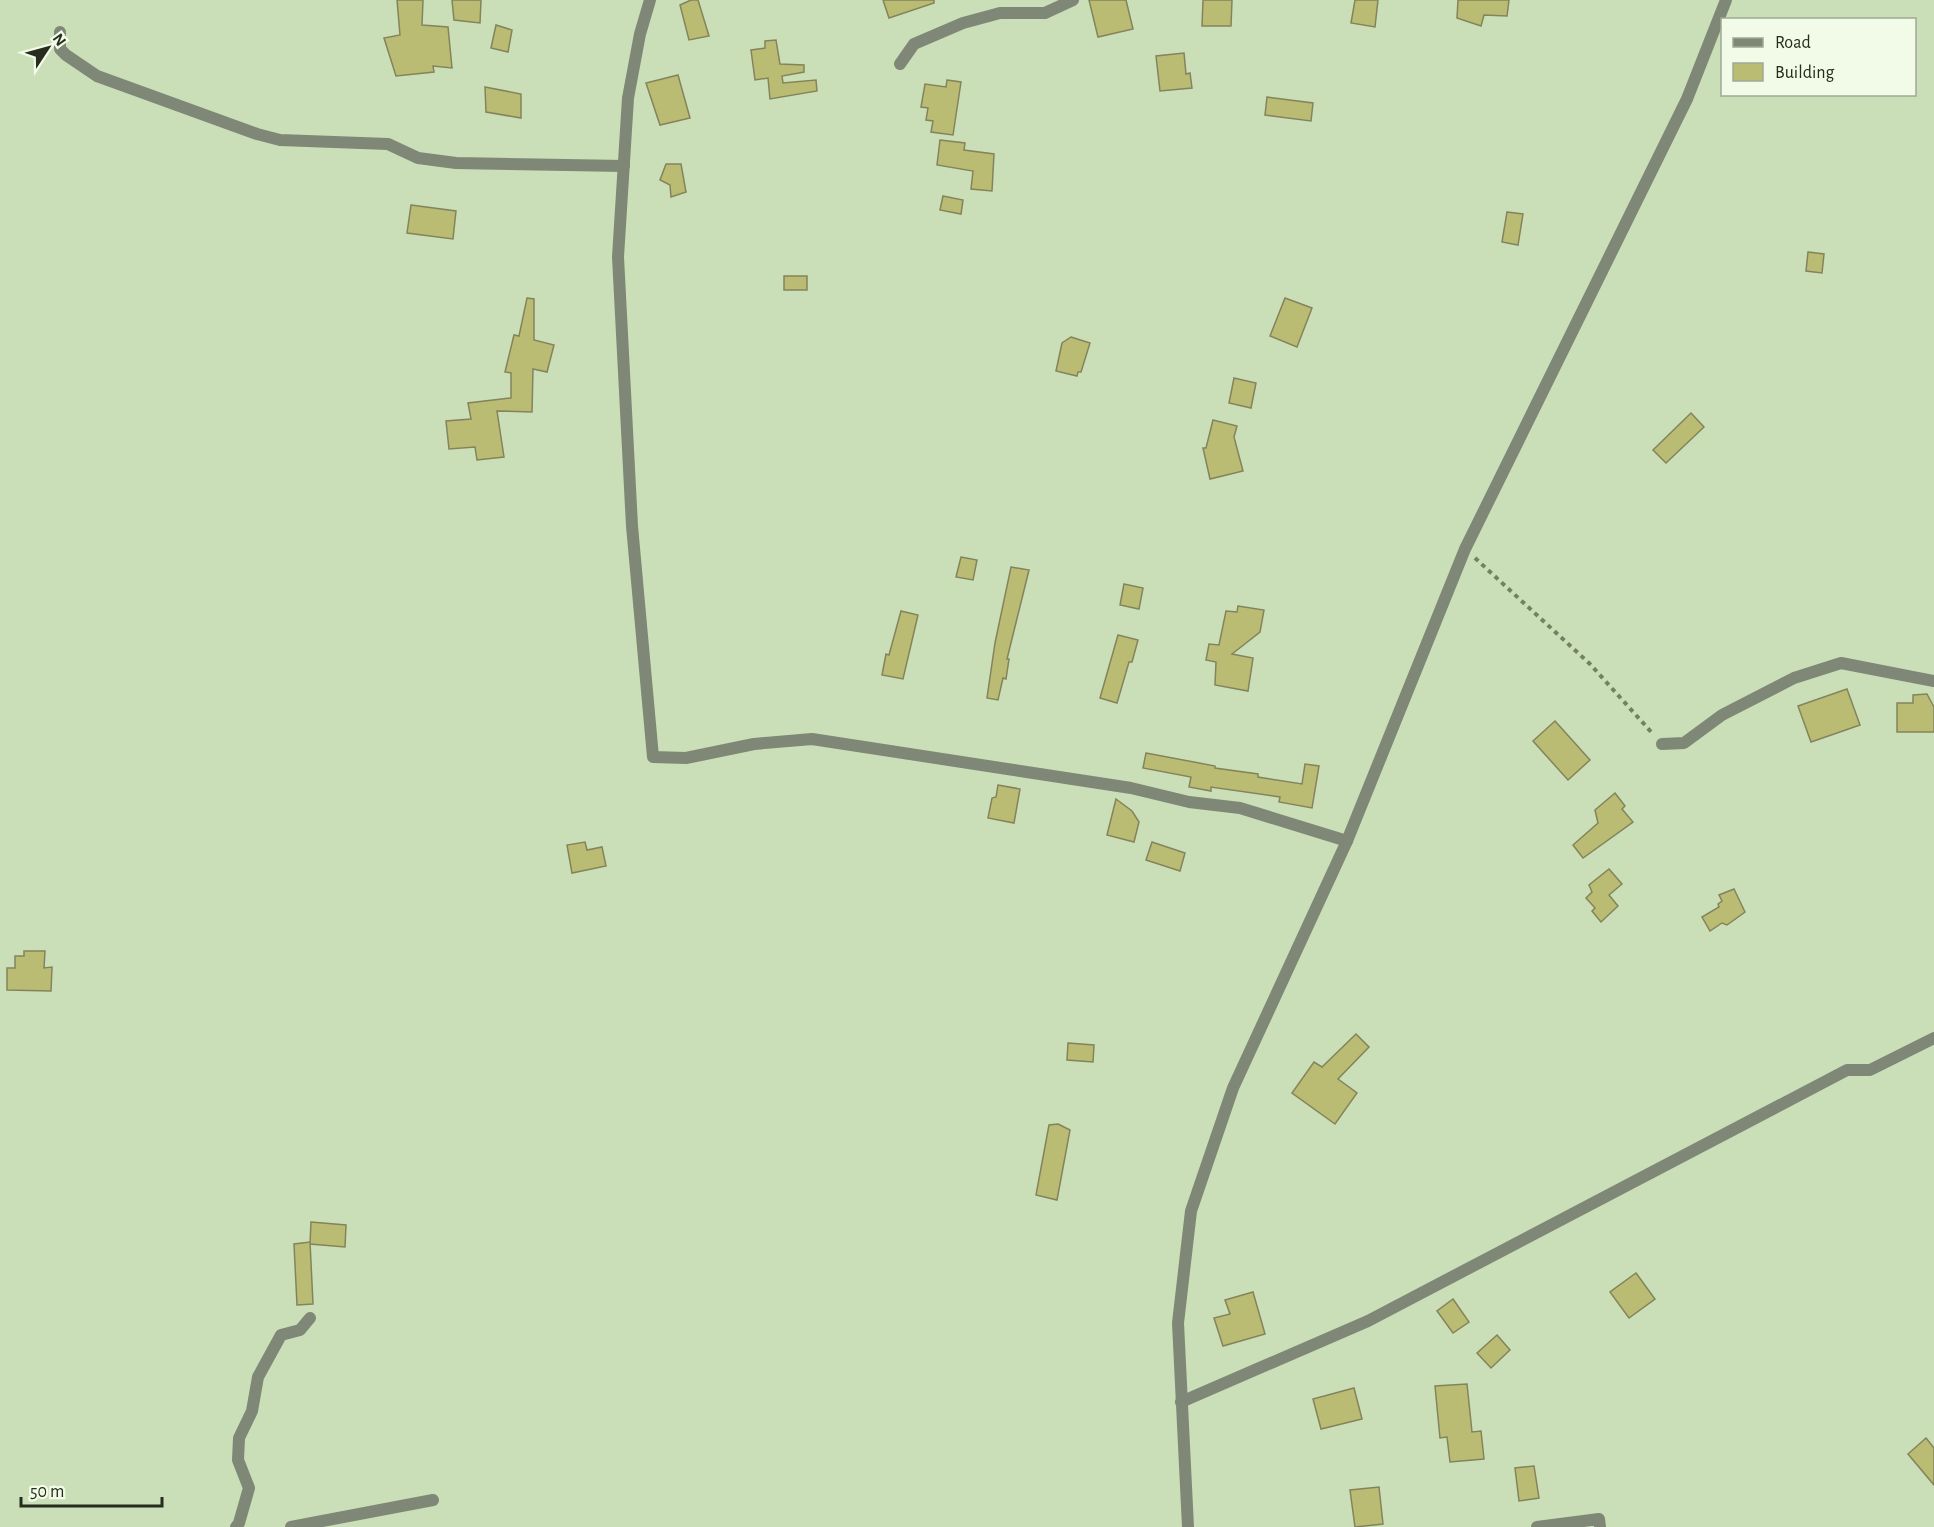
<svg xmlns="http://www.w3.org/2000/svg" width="1934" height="1527" viewBox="0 0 1934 1527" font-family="'Alegreya Sans',sans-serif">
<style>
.building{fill:#bbbc73;stroke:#83845c;stroke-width:1.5}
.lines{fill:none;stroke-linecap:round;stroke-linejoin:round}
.path{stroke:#738065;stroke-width:4;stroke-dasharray:4.5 4.5;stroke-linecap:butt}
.minor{stroke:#7f8777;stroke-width:12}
.tertiary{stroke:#7f8777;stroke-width:12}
</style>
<rect width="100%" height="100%" fill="#cadeb7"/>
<g class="building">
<path d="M397 0H423L422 25 448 27 452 68 433 66 434 72 396 76 384 38 400 35Z"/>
<path d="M452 0H481L480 23 454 20Z"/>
<path d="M691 0H698L709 36 689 40 680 5Z"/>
<path d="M883 0H934V3L889 18Z"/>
<path d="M1089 0H1126L1133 29 1098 37Z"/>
<path d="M1203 0H1232L1231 26H1202Z"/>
<path d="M1355 0H1378L1375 27 1351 23Z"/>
<path d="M1458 0H1509L1507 16 1484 15 1481 26 1457 18Z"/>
<path d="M496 25 512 30 508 52 491 48Z"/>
<path d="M776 40 780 64 804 65V72L782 76 783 83 816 80 817 91 770 99 768 78 755 80 751 50 765 48V41Z"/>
<path d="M1184 53 1186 74 1190 73 1192 88 1160 91 1156 56Z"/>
<path d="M678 75 690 118 660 125 646 83Z"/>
<path d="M947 80 961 82 953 135 931 132 933 121 926 120 928 108 921 107 925 84 946 87Z"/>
<path d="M485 87 521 94V118L486 112Z"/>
<path d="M1267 97 1313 103 1311 121 1265 115Z"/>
<path d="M940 140 965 143 964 150 994 154 992 191 971 189 973 171 937 165Z"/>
<path d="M666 164H681L686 192 671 197 670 185 660 180Z"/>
<path d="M943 196 963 200 961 214 940 210Z"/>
<path d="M411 205 456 211 453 239 407 233Z"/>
<path d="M1507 212 1523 214 1518 245 1502 242Z"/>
<path d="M1808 252 1824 254 1822 273 1806 271Z"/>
<rect x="784" y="276" width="23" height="14"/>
<path d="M527 298 534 299V340L554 345 547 372 533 369 532 412 497 411 504 457 477 460 475 447 449 449 446 421 471 419 468 403 511 398V373L505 372 514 335 519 336Z"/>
<path d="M1285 298 1312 308 1297 347 1270 336Z"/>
<path d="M1071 337 1090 343 1081 372H1078L1077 376 1056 371 1062 343Z"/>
<path d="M1234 378 1256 383 1251 408 1229 403Z"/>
<path d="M1691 413 1704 427 1666 463 1653 450Z"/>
<path d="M1213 420 1237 426 1234 437 1243 471 1210 479 1203 448H1206Z"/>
<path d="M961 557 977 560 973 580 956 577Z"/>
<path d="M1011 567 1029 570 1007 659H1009L1006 679 1003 678 998 700 987 698 995 643Z"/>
<path d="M1124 584 1143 588 1139 609 1120 605Z"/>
<path d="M1238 606 1264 610 1260 632 1232 654 1253 658 1248 691 1215 685 1216 662 1206 660 1209 644 1219 645 1226 611 1237 612Z"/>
<path d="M901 611 918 615 903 679 882 675 886 654 889 655Z"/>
<path d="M1118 635 1138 640 1132 662H1129L1117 703 1100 698Z"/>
<path d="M1847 689 1860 725 1811 742 1798 706Z"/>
<path d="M1927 694 1934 707V732H1897V703H1913V695Z"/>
<path d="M1555 721 1590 760 1568 780 1533 741Z"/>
<path d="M1146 753 1215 766V768L1258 774V777L1302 784 1305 764 1319 766 1312 808 1279 802 1280 797 1211 787V791L1189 787 1191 777 1143 768Z"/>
<path d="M998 785 1020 789 1014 823 988 818 992 798 996 797Z"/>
<path d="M1615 793 1625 806 1622 809 1633 822 1583 858 1573 845 1598 823 1595 810Z"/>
<path d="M1116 799 1132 811 1139 822 1134 842 1107 835Z"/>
<path d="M585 842 587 850 602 847 606 866 572 873 567 845Z"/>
<path d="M1152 842 1185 853 1180 871 1146 860Z"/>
<path d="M1609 869 1622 884 1609 895 1618 906 1601 922 1592 911 1595 908 1586 898 1592 892 1589 885Z"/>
<path d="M1734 889 1745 912 1727 925 1722 923 1710 931 1702 917 1719 907 1718 904 1722 901 1719 895Z"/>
<path d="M24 951H45L44 968 52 967 51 991 7 990V968H15V956H24Z"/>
<path d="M1356 1034 1369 1047 1338 1079 1357 1093 1335 1124 1292 1093 1314 1062 1322 1067Z"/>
<path d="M1068 1043 1094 1045 1093 1062 1067 1060Z"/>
<path d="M1058 1124 1070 1130 1057 1200 1036 1195 1049 1125Z"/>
<path d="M311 1222 346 1225 345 1247 310 1244Z"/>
<path d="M310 1242 313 1304 297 1305 294 1244Z"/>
<path d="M1636 1273 1655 1299 1629 1318 1610 1292Z"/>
<path d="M1253 1292 1265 1334 1223 1346 1214 1318 1230 1314 1225 1300Z"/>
<path d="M1453 1299 1469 1322 1453 1333 1437 1311Z"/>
<path d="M1497 1335 1510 1350 1491 1368 1477 1353Z"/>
<path d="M1467 1384 1472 1432 1481 1431 1484 1459 1450 1462 1447 1437 1440 1438 1435 1386Z"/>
<path d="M1354 1388 1362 1419 1321 1429 1313 1399Z"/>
<path d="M1926 1438 1934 1448V1485L1908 1454Z"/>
<path d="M1534 1466 1539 1498 1519 1501 1515 1468Z"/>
<path d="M1379 1487 1383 1524 1355 1527 1350 1490Z"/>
</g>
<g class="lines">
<path class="path" d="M1475 558 1590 664 1653 734"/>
<g class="minor">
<path d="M650 0 640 34 628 98 618 257 632 526 653 757 686 758 754 744 812 739 1131 788 1189 802 1240 808 1347 841"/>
<path d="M60 32V49L66 55 97 76 257 134 280 140 388 144 418 158 456 163 624 166"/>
<path d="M900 64 914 44 963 23 1000 13H1045L1073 0"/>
<path d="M1662 744 1684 743 1722 715 1794 678 1841 663 1934 681"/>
<path d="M1181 1402 1368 1321 1847 1070H1870L1934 1038"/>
<path d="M236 1527 239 1523 249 1488 238 1460 239 1438 252 1411 258 1377 281 1335 300 1330 310 1318"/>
<path d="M291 1527 433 1500"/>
<path d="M1537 1527 1599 1519 1600 1527"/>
</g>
<path class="tertiary" d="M1188 1527 1178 1323 1191 1211 1233 1088 1347 841 1465 549 1687 99 1726 0"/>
</g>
<rect x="1721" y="18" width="195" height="78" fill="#f1fbe7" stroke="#a0a997" stroke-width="1.5"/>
<rect x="1733" y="38" width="30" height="9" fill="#7f8777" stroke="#a0a997" stroke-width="1.5"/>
<text x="1775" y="48" font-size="18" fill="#262d1e">Road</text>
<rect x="1733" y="63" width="30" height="18" fill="#bbbc73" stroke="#a0a997" stroke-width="1.5"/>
<text x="1775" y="78" font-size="18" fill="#262d1e">Building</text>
<g transform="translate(48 48) rotate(54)" stroke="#f1fbe7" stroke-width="4.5" paint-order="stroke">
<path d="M0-4.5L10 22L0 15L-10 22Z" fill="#262d1e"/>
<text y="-9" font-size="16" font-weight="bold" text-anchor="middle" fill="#262d1e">N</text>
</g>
<path d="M21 1497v9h141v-9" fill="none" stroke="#262d1e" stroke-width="3"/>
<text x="30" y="1497" font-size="18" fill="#262d1e" stroke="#f1fbe7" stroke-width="4.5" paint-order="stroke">50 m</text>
</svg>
